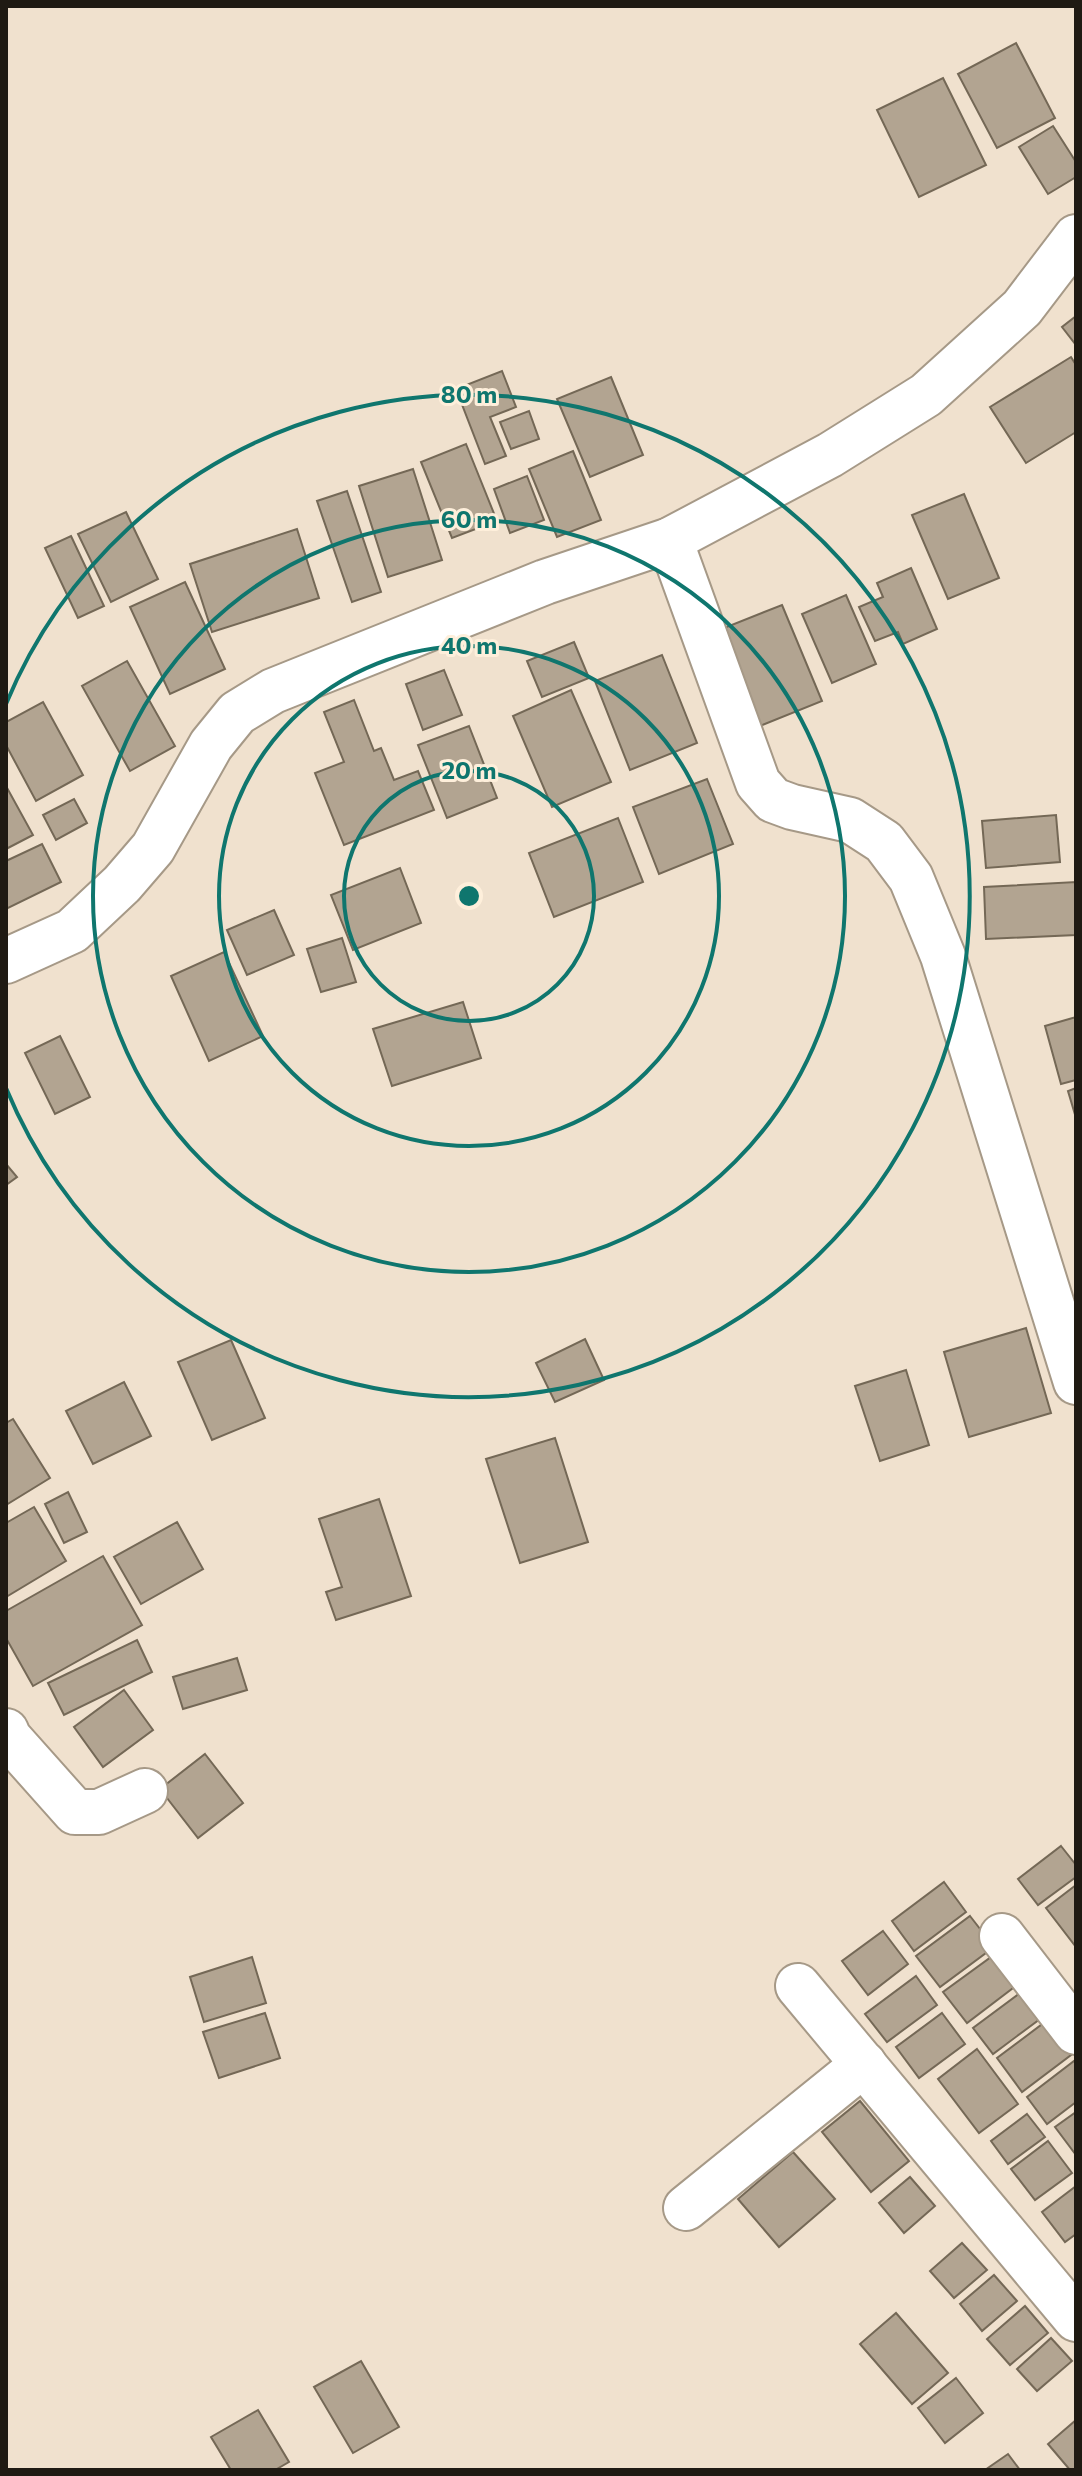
<svg xmlns="http://www.w3.org/2000/svg" width="1082" height="2476" viewBox="0 0 1082 2476" font-family="Commissioner,sans-serif">
<style>
.building{fill:#b2a491;stroke:#746856;stroke-width:2}
.lines{fill:none;stroke-linecap:round;stroke-linejoin:round}
.minor-casing{stroke:#a69987;stroke-width:48}
.tertiary-casing{stroke:#a69987;stroke-width:48}
.minor{stroke:#fff;stroke-width:44}
.tertiary{stroke:#fff;stroke-width:44}
.ring{fill:none;stroke:#0f766e;stroke-width:4}
.centre{fill:#0f766e;stroke:#feefdb;stroke-width:4}
.ring-label{font-size:24px;text-anchor:middle;font-weight:bold;fill:#0f766e;stroke:#feefdb;stroke-width:6;stroke-linejoin:round;paint-order:stroke}
</style>
<rect width="100%" height="100%" fill="#f0e1ce"/>
<g class="building">
<path d="M1016 43 1055 118 997 148 958 74Z"/>
<path d="M943 78 986 165 919 197 877 110Z"/>
<path d="M1053 126 1076 162V177L1048 194 1019 147Z"/>
<path d="M1076 316V345L1062 327Z"/>
<path d="M1071 357 1076 365V432L1026 463 990 407Z"/>
<path d="M502 371 516 407 490 417 506 456 485 464 456 389Z"/>
<path d="M611 377 643 455 590 477 557 399Z"/>
<path d="M529 411 539 439 511 449 500 422Z"/>
<path d="M466 444 497 521 452 538 421 462Z"/>
<path d="M573 451 601 520 557 537 529 469Z"/>
<path d="M413 469 442 560 388 577 359 486Z"/>
<path d="M527 476 544 520 510 533 494 489Z"/>
<path d="M347 491 381 592 352 602 317 501Z"/>
<path d="M964 494 999 578 948 599 912 515Z"/>
<path d="M126 512 158 579 111 602 78 534Z"/>
<path d="M297 529 319 598 212 632 190 564Z"/>
<path d="M71 536 104 606 78 618 45 548Z"/>
<path d="M911 568 937 629 903 644 898 632 875 641 859 607 883 597 877 583Z"/>
<path d="M185 582 225 669 170 694 130 607Z"/>
<path d="M846 595 876 664 832 683 802 614Z"/>
<path d="M782 605 822 701 760 726 719 630Z"/>
<path d="M574 642 589 678 542 697 527 661Z"/>
<path d="M662 655 697 743 630 770 595 681Z"/>
<path d="M127 661 175 746 130 771 82 686Z"/>
<path d="M444 670 462 715 423 730 406 684Z"/>
<path d="M571 690 611 782 552 807 513 716Z"/>
<path d="M354 700 374 751 381 748 394 780 418 771 434 810 344 845 315 773 344 762 324 712Z"/>
<path d="M43 702 83 775 36 801 6 745V722Z"/>
<path d="M469 726 497 798 447 818 418 745Z"/>
<path d="M707 779 733 844 659 874 633 807Z"/>
<path d="M6 786 33 835 6 849Z"/>
<path d="M74 799 87 823 56 840 43 815Z"/>
<path d="M1056 815 1060 862 986 868 982 821Z"/>
<path d="M618 818 643 882 554 917 529 853Z"/>
<path d="M42 844 61 882 6 909V861Z"/>
<path d="M400 868 421 923 353 950 331 895Z"/>
<path d="M1076 882V935L986 939 984 887Z"/>
<path d="M274 910 294 955 247 975 227 930Z"/>
<path d="M342 938 356 982 321 992 307 949Z"/>
<path d="M224 952 263 1036 209 1061 171 976Z"/>
<path d="M463 1002 481 1058 392 1086 373 1029Z"/>
<path d="M1076 1017V1080L1061 1084 1045 1026Z"/>
<path d="M60 1036 90 1097 55 1114 25 1053Z"/>
<path d="M1076 1088V1118L1068 1091Z"/>
<path d="M6 1164 17 1177 6 1185Z"/>
<path d="M1026 1328 1051 1413 969 1437 944 1352Z"/>
<path d="M585 1339 604 1380 555 1402 536 1363Z"/>
<path d="M231 1340 265 1418 212 1440 178 1362Z"/>
<path d="M906 1370 929 1445 880 1461 855 1386Z"/>
<path d="M124 1382 151 1436 93 1464 66 1411Z"/>
<path d="M13 1419 50 1478 6 1505V1423Z"/>
<path d="M555 1438 588 1542 520 1563 486 1459Z"/>
<path d="M68 1492 87 1532 64 1543 45 1504Z"/>
<path d="M379 1499 411 1596 336 1620 326 1592 342 1587 319 1519Z"/>
<path d="M34 1507 66 1561 6 1597V1523Z"/>
<path d="M177 1522 203 1569 141 1604 114 1557Z"/>
<path d="M103 1556 142 1625 33 1686 6 1638V1611Z"/>
<path d="M137 1640 152 1672 64 1715 48 1683Z"/>
<path d="M237 1658 247 1690 183 1709 173 1677Z"/>
<path d="M124 1690 153 1730 103 1767 74 1727Z"/>
<path d="M205 1754 243 1803 198 1838 160 1789Z"/>
<path d="M1061 1846 1076 1865V1877L1038 1905 1018 1879Z"/>
<path d="M944 1882 966 1912 914 1951 892 1921Z"/>
<path d="M1076 1885V1947L1046 1908Z"/>
<path d="M970 1916 994 1947 940 1987 916 1956Z"/>
<path d="M883 1931 908 1964 868 1995 842 1961Z"/>
<path d="M998 1952 1021 1982 967 2023 943 1992Z"/>
<path d="M252 1957 266 2003 204 2022 190 1977Z"/>
<path d="M916 1976 937 2005 887 2042 865 2014Z"/>
<path d="M1024 1990 1044 2016 993 2054 973 2028Z"/>
<path d="M265 2013 280 2058 219 2078 203 2032Z"/>
<path d="M942 2013 965 2044 919 2078 896 2047Z"/>
<path d="M1045 2022 1071 2055 1022 2092 997 2058Z"/>
<path d="M977 2049 1018 2104 979 2133 938 2079Z"/>
<path d="M1074 2061 1076 2064V2102L1047 2124 1027 2097Z"/>
<path d="M860 2101 909 2161 871 2192 822 2132Z"/>
<path d="M1076 2112V2155L1055 2127Z"/>
<path d="M1027 2114 1045 2137 1008 2164 991 2141Z"/>
<path d="M1048 2141 1072 2173 1035 2200 1011 2169Z"/>
<path d="M793 2152 835 2199 779 2247 738 2199Z"/>
<path d="M910 2177 935 2206 904 2233 879 2203Z"/>
<path d="M1076 2186V2234L1065 2242 1042 2212Z"/>
<path d="M962 2243 987 2270 954 2298 930 2271Z"/>
<path d="M994 2275 1017 2301 982 2331 960 2304Z"/>
<path d="M1025 2306 1048 2333 1010 2365 987 2339Z"/>
<path d="M896 2313 948 2373 912 2404 860 2344Z"/>
<path d="M1051 2338 1072 2361 1037 2391 1017 2369Z"/>
<path d="M361 2361 399 2427 353 2453 314 2387Z"/>
<path d="M956 2378 983 2413 945 2443 918 2408Z"/>
<path d="M258 2410 289 2462 275 2470H231L211 2437Z"/>
<path d="M1076 2420V2470H1070L1048 2444Z"/>
<path d="M1008 2454 1020 2470H985Z"/>
</g>
<g class="lines">
<defs>
<g id="minor">
<path d="M670 540 758 783 773 800 792 807 850 820 884 842 911 878 943 956 1076 1382"/>
<path d="M6 1731 9 1738 75 1812H99L145 1791"/>
<path d="M1002 1936 1076 2032"/>
<path d="M798 1986 1076 2319"/>
<path d="M686 2208 864 2064"/>
</g>
<path id="tertiary" d="M6 961 72 931 122 884 153 848 211 745 237 713 273 691 545 582 670 540 830 455 926 395 1022 308 1076 237"/>
</defs>
<use href="#minor" class="minor-casing"/>
<use href="#tertiary" class="tertiary-casing"/>
<use href="#minor" class="minor"/>
<use href="#tertiary" class="tertiary"/>
</g>
<g class="ring">
<circle cx="469" cy="896" r="125"/>
<circle cx="469" cy="896" r="250"/>
<circle cx="469" cy="896" r="376"/>
<path d="M6 704A501 501 0 1 1 6 1088"/>
</g>
<circle cx="469" cy="896" r="12" class="centre"/>
<g class="ring-label">
<text x="469" y="403">80 m</text>
<text x="469" y="528">60 m</text>
<text x="469" y="654">40 m</text>
<text x="469" y="779">20 m</text>
</g>
<rect width="1082" height="2476" fill="none" stroke="#1f1a13" stroke-width="16"/>
</svg>
